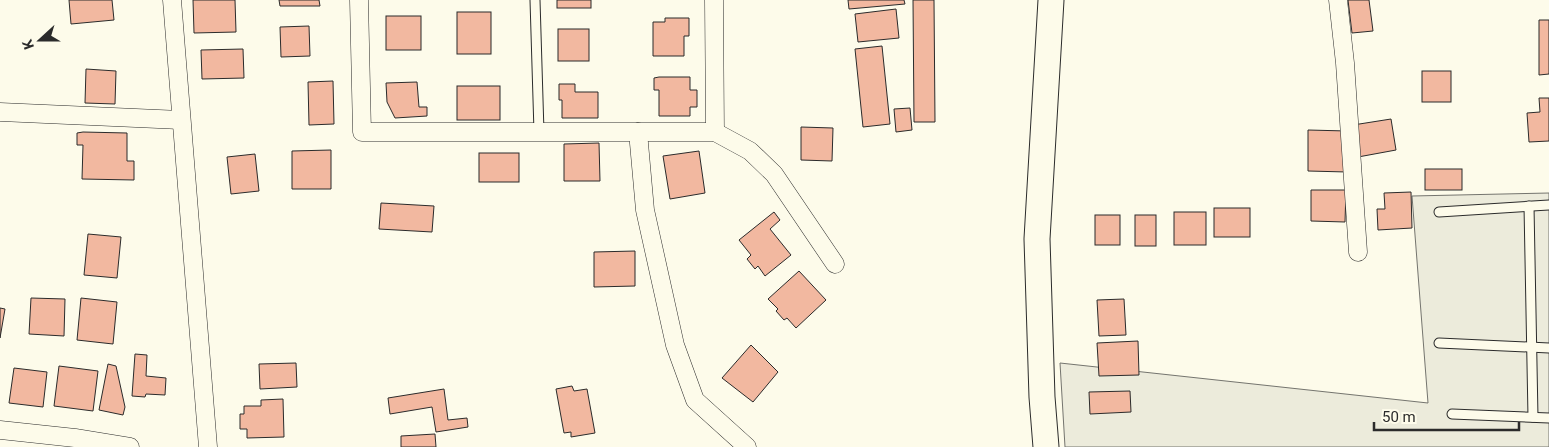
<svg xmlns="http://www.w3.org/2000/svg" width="1549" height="447" viewBox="0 0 1549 447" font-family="Roboto,sans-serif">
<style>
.green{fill:#ecebdb;stroke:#74746e}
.building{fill:#f2b8a0;stroke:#2b2b2b}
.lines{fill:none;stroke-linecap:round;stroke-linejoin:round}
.lane-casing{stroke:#2b2b2b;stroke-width:11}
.street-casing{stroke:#2b2b2b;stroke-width:19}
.secondary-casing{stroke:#2b2b2b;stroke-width:27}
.lane{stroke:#fdfbea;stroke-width:9}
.street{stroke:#fdfbea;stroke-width:18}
.secondary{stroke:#fdfbea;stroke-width:25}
</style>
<rect width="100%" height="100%" fill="#fdfbea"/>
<path class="green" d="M1549 193V447H1065L1060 363 1428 403 1412 196Z"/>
<g class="building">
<path d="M69 0H112L114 20 71 24Z"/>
<path d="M193 0H235L236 32 194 33Z"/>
<path d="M279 0H319L320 6H280Z"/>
<rect x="557" y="0" width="34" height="8"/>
<path d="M848 0H904L905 4 849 9Z"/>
<path d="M913 0H934L935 122H914Z"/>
<path d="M1348 0H1369L1373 31 1352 33Z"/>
<path d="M896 9 899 38 858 42 855 14Z"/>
<rect x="457" y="12" width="34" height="42"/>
<rect x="386" y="16" width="35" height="34"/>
<path d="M665 18H689V36H684V56H653V22H665Z"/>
<path d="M1539 20H1549V74L1539 75Z"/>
<path d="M309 26 310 56 281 57 280 27Z"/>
<rect x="558" y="29" width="31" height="32"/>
<path d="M882 46 890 124 863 127 855 49Z"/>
<path d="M243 49 244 78 202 79 201 50Z"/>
<path d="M86 69 116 71 115 104 85 103Z"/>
<rect x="1422" y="71" width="29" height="31"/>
<path d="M659 77H690V90H697V107H690V116H659V90H654V78Z"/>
<path d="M333 81 334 124 309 125 308 82Z"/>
<path d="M417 82 419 107H427V116L395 118 387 102 386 83Z"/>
<path d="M559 84H575V92H598V118H562V100H559Z"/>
<rect x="457" y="86" width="43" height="34"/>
<path d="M1539 98H1549V141L1529 142 1527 113 1540 112Z"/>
<path d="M910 108 912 130 896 132 894 109Z"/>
<path d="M1391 119 1396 150 1358 157 1353 125Z"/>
<path d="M801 127 833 128 832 161 801 160Z"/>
<path d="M1308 130 1347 131V172L1308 171Z"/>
<path d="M83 132 127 133V161H134V180L82 179 83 145H77V133Z"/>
<path d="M599 143 600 181H564V144Z"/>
<path d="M331 150V189H292V151Z"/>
<path d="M699 151 705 193 670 199 663 156Z"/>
<rect x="479" y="153" width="40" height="29"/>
<path d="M255 154 259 191 231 194 227 157Z"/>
<rect x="1425" y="169" width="37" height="21"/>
<path d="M1311 190H1346L1345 222 1311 221Z"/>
<path d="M1411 192 1412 228 1378 230 1377 209H1385L1384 193Z"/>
<path d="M381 203 434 206 432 232 379 229Z"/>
<rect x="1214" y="208" width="36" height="29"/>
<path d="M774 212 780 220 770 229 791 255 765 276 758 266 755 269 747 259 751 255 739 240Z"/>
<rect x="1174" y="212" width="32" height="33"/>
<rect x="1095" y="215" width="25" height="30"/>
<rect x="1135" y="215" width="21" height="31"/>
<path d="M88 234 121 237 117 278 84 275Z"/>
<path d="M635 251V286L594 287V252Z"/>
<path d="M799 271 826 300 796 328 787 318 784 320 776 311 778 309 768 299Z"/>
<path d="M31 298 65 299 64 336 29 334Z"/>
<path d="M81 298 117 302 113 344 77 340Z"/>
<path d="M1124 299 1126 335 1099 336 1097 300Z"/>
<path d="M0 308 5 309 0 338Z"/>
<path d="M1138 341 1139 375 1099 376 1097 343Z"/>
<path d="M751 345 778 372 753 402 722 378Z"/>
<path d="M135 354 147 355 146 376 166 378 165 395 146 394 145 397 132 396Z"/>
<path d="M296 363 297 387 260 389 259 364Z"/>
<path d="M108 364 116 366 125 407 123 415 99 410Z"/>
<path d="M59 366 98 371 93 411 54 406Z"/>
<path d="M14 368 47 372 43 407 9 403Z"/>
<path d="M572 386 574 391 587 389 595 433 571 437V432L564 433 556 389Z"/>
<path d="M444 389 448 420 467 418 468 427 436 432 432 407 390 414 388 398Z"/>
<path d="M1130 391 1131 412 1090 414 1089 392Z"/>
<path d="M283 399 284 437 247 438V429H240V414H244V406H261V400Z"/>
<path d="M435 434 436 447H401V436Z"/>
</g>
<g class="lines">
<defs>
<g id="lane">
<path d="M535 0 539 132"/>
<path d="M1529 206 1533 417"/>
<path d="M1439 212 1549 205"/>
<path d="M1439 343 1549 348"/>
<path d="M1452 414 1549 418"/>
</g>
<g id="street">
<path d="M172 0 208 447"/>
<path d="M359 0 362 132H715L750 151 774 174 835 264"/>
<path d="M714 0 715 132"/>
<path d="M1338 0 1345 63 1358 252"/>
<path d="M0 112 181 120"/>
<path d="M638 132 645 210 675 345 695 400 747 447"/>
<path d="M0 430 75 438 130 447"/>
</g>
<path id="secondary" d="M1046 447 1042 397 1037 239 1051 0"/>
</defs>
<use href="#lane" class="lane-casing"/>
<use href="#street" class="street-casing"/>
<use href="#secondary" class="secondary-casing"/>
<use href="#lane" class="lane"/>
<use href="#street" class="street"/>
<use href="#secondary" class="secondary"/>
</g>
<g transform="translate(40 40) rotate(249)" stroke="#fdfbea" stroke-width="4" paint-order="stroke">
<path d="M0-4L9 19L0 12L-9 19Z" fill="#2b2b2b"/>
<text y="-8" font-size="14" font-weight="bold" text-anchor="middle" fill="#2b2b2b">K</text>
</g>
<path d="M1374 422v8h145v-8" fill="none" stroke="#2b2b2b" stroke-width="2.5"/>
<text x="1382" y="422" font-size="15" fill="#2b2b2b" stroke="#fdfbea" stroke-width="4" paint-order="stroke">50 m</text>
</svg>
